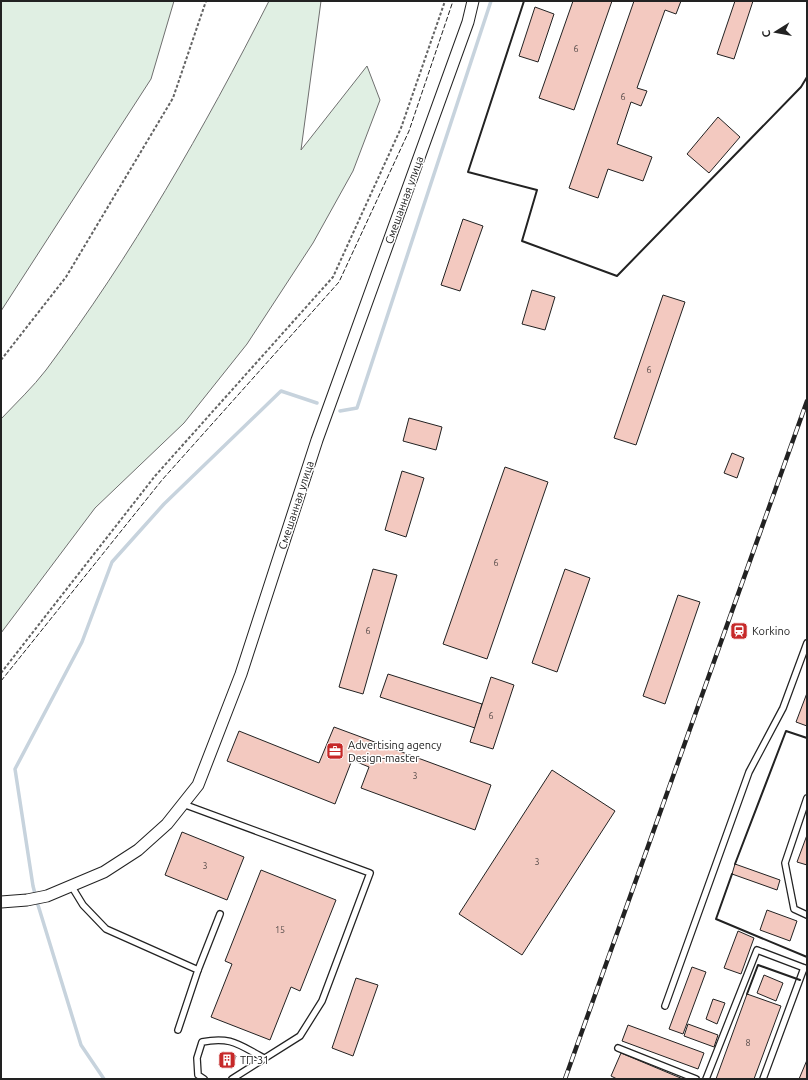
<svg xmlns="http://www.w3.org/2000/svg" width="808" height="1080" viewBox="0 0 808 1080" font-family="Ubuntu,sans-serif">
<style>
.green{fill:#e0efe3;stroke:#6f6f6f}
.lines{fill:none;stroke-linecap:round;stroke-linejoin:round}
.stream{stroke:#c7d3dd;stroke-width:3.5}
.building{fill:#f3c9c0;stroke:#222}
.lane-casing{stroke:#222;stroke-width:8}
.street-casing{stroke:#222;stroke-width:13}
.path{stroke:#646464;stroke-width:2;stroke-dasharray:3 2;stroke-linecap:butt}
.lane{stroke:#fff;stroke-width:5.5}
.street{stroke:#fff;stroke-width:11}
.rail-casing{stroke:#222;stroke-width:4.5}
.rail{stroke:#fff;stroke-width:3;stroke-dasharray:9;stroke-linecap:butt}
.fence{stroke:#222;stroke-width:1;stroke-dasharray:5 2;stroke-linecap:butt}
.wall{stroke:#222;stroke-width:2}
.labels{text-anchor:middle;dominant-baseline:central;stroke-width:3;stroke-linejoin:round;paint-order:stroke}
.number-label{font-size:9px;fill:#564c4a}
.street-label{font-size:11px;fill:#222;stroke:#fff}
.poi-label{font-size:11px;fill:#222;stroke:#fff;text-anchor:start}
</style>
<rect width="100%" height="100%" fill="#fff"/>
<g class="green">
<path d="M1 1H174L151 79 1 311Z"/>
<path d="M269 1H321L301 150 367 66 380 100 353 171 313 243 247 344 184 423 95 508 1 633V419C16 403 33 387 46 370 132 255 204 129 269 1Z"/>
</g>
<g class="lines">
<g class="stream">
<path d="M340 411 357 408 491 1"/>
<path d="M104 1079 81 1045 38 905 33 886 15 769 82 642 112 562 164 504 281 391 317 403"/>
</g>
</g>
<g class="building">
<path d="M573 1H612L574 110 539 98Z"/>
<path d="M634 1H681L676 14 665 10 637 88 647 91 641 106 631 102 617 144 652 157 643 181 608 169 598 198 569 188Z"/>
<path d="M735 1H753L734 59 717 54Z"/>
<path d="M535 7 554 14 538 62 519 56Z"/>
<path d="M718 117 740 137 709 173 687 154Z"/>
<path d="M463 219 483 226 460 291 441 285Z"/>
<path d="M532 290 555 297 545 330 522 324Z"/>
<path d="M663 295 685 302 636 445 614 438Z"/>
<path d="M409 418 442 427 436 450 403 441Z"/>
<path d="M732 453 744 458 737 478 724 473Z"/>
<path d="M505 467 548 482 487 659 443 644Z"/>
<path d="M402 471 424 478 406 537 385 530Z"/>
<path d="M373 569 397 575 363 694 339 687Z"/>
<path d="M565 569 590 578 557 672 532 663Z"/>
<path d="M678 595 700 602 665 704 643 696Z"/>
<path d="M388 674 482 704 475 728 380 697Z"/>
<path d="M491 677 514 685 493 749 470 742Z"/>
<path d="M807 693V726L796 722Z"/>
<path d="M334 727 491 785 475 830 361 788 369 767 352 760 335 804 227 761 239 731 319 763Z"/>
<path d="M552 770 615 811 522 955 459 914Z"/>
<path d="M182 832 244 857 227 900 165 875Z"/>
<path d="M807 835V865L797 862Z"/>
<path d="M735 864 780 880 777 890 732 874Z"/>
<path d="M261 870 336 900 300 991 291 987 270 1040 211 1017 232 964 225 961Z"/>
<path d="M767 910 797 921 790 941 760 930Z"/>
<path d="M738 931 754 938 741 974 724 968Z"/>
<path d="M692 967 706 972 683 1034 669 1029Z"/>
<path d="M764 975 783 983 776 1001 757 993Z"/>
<path d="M356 978 378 985 353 1056 332 1048Z"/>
<path d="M747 994 781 1006 754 1079H716Z"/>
<path d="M713 999 725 1003 717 1024 706 1019Z"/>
<path d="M688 1024 718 1035 714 1047 684 1036Z"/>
<path d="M628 1025 704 1053 698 1069 622 1041Z"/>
<path d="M223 1052 236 1056 232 1068 219 1065Z"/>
<path d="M621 1053 683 1079H617L611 1076Z"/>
<path d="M807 1060V1079H799Z"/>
</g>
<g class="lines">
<defs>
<g id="lane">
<path d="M807 798 785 863 794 909 807 915"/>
<path d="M183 804 370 873 322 1001 300 1036 232 1079"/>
<path d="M72 887 83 905 106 929 198 970 178 1030"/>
<path d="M198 970 220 914"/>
<path d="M665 1006 749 772 783 708 807 643"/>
<path d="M618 1048 696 1079"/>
<path d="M204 1079 198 1075 197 1058 202 1042C231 1036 239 1045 264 1058"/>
<path d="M706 1079 757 950 807 969"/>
<path d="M763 1079 804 968"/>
</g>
<path id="street" d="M1 902 27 900 47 896 104 872 138 850 167 824 198 785 241 674 317 440 468 22 473 1"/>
</defs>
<use href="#lane" class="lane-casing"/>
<use href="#street" class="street-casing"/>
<g class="path">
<path d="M1 360 66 277 173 98 206 1"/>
<path d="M1 673 155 476 333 277 401 128 445 1"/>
</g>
<use href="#lane" class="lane"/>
<use href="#street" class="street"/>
<defs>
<path id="rail" d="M565 1079 807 401"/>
</defs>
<use href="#rail" class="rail-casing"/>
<use href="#rail" class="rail"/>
<path class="fence" d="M1 681 162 480 339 282 409 131 453 1"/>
<g class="wall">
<path d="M524 1 468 172 537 190 522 241 617 276 801 87 807 77"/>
<path d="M735 864 786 731 807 738"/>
<path d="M732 874 716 919 807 957"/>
<path d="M747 994 758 965 800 980"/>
</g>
</g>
<defs>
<symbol id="station-square" viewBox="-11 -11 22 22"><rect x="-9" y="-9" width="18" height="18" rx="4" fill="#c62828" stroke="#fff"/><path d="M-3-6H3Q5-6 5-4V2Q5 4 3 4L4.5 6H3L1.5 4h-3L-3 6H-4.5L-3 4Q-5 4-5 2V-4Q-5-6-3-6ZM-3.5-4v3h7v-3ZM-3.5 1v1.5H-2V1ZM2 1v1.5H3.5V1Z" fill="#fff"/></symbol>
<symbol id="office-square" viewBox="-11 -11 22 22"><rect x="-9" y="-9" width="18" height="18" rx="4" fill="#c62828" stroke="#fff"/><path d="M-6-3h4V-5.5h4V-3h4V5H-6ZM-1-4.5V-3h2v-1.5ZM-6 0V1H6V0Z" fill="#fff"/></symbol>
<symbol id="building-square" viewBox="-11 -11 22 22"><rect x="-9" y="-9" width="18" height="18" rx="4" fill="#c62828" stroke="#fff"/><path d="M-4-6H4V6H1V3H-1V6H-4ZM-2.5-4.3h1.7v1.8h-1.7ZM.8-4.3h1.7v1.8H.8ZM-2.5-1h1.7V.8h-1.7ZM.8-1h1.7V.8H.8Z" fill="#fff"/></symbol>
</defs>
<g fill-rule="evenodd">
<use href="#station-square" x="729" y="621" width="20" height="20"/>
<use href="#office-square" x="325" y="741" width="20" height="20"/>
<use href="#building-square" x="217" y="1050" width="20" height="20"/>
</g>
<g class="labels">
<g class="number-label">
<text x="576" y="49">6</text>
<text x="623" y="97">6</text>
<text x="649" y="370">6</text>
<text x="496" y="563">6</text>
<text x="368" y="631">6</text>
<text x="491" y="716">6</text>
<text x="415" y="776">3</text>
<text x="537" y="862">3</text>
<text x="205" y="866">3</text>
<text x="280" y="930">15</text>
<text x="748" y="1043">8</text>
</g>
<g class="street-label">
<text transform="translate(404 200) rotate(-70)">Смешанная улица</text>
<text transform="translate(296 505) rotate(-72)">Смешанная улица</text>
</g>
<g class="poi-label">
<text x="752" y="631">Korkino</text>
<text x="348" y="745">Advertising agency<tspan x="348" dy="13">Design-master</tspan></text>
<text x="240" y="1060">ТП-31</text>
</g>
</g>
<rect width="808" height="1080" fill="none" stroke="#222222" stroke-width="4"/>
<g transform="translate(776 32) rotate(259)" stroke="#ffffff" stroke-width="3" paint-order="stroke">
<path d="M0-3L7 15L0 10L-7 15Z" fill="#222222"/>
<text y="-6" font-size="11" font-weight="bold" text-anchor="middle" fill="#222222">С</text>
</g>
</svg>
